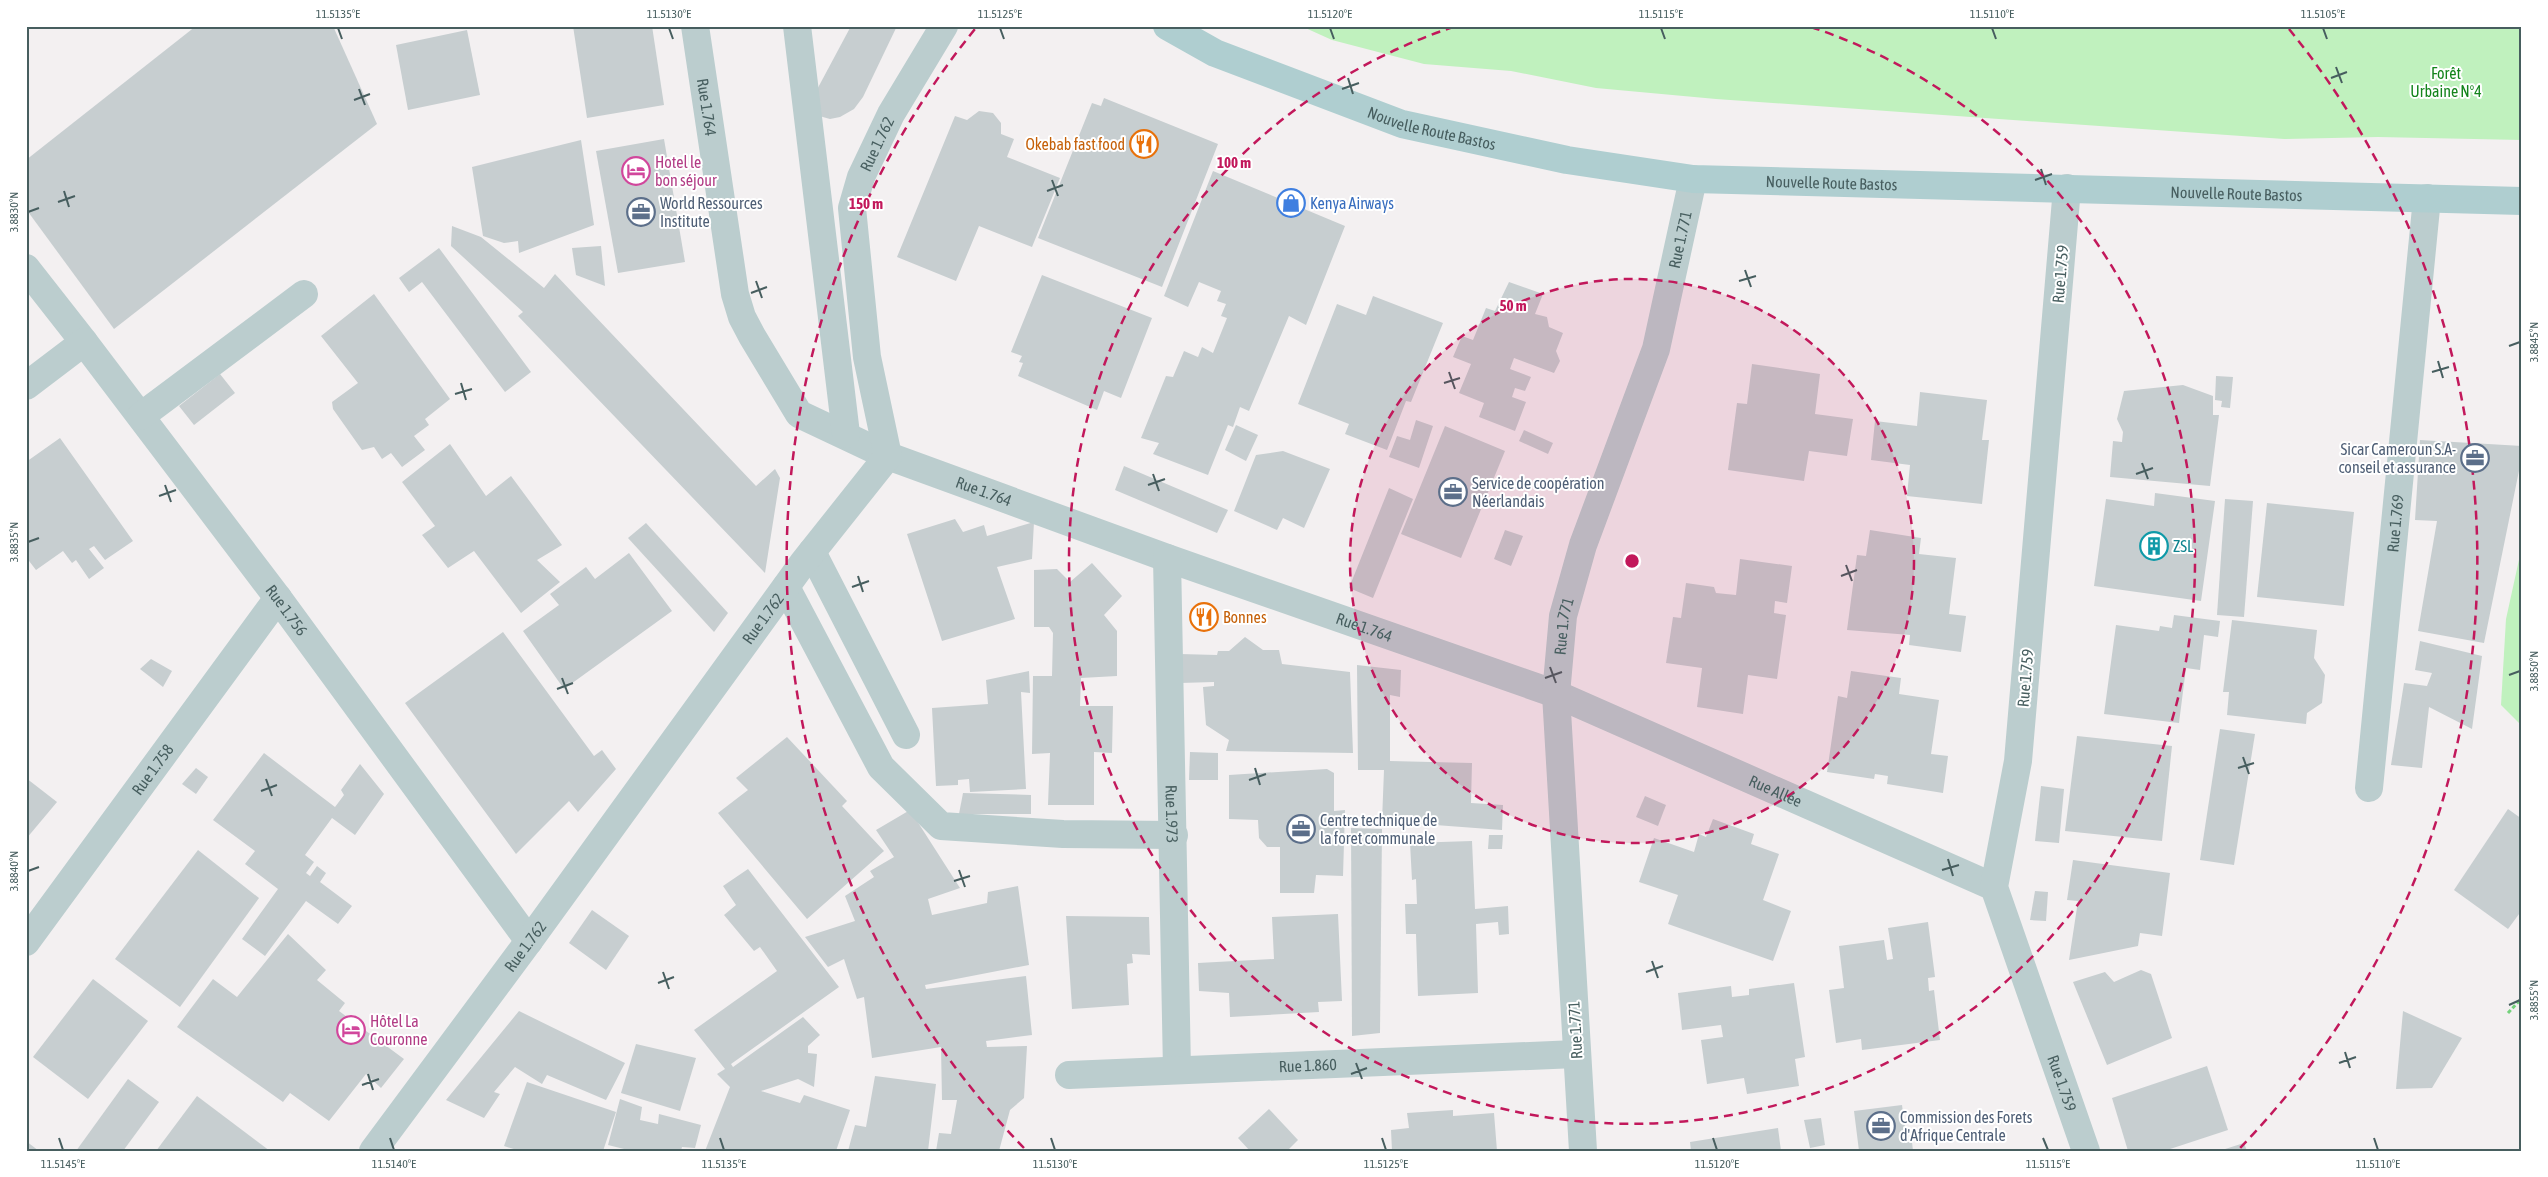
<svg xmlns="http://www.w3.org/2000/svg" width="2548" height="1177" viewBox="0 0 2548 1177" font-family="'Asap Condensed',sans-serif">
<style>
.green{fill:#c0f1be}
.building{fill:#c7ced0}
.lines{fill:none;stroke-linecap:round;stroke-linejoin:round}
.path{stroke:#74d17c;stroke-width:3;stroke-dasharray:4 2.5;stroke-linecap:butt}
.minor{stroke:#bbcdce;stroke-width:28}
.major{stroke:#afced0;stroke-width:28}
.ticks{fill:none;stroke:#475e5f;stroke-width:2}
.ring{fill:none;stroke:#c2185b;stroke-width:2.5;stroke-dasharray:9 6}
.labels{text-anchor:middle;dominant-baseline:central;stroke-width:4;stroke-linejoin:round;paint-order:stroke}
.park-label{font-size:16px;fill:#14841c;stroke:#fff}
.street-label{font-size:16px;fill:#475e5f;stroke:#fff}
.food-label{font-size:16px;fill:#c56008;stroke:#fff;text-anchor:end}
.hotel-label{font-size:16px;fill:#b23c85;stroke:#fff;text-anchor:start}
.service-label{font-size:16px;fill:#4e5e75;stroke:#fff;text-anchor:start}
.shop-label{font-size:16px;fill:#366cbe;stroke:#fff;text-anchor:start}
.culture-label{font-size:16px;fill:#0d838f;stroke:#fff;text-anchor:start}
.centre{fill:#c2185b;stroke:#fff;stroke-width:2.5}
.ring-label{font-size:15px;text-anchor:middle;font-weight:bold;fill:#c2185b;stroke:#fff;stroke-width:4;stroke-linejoin:round;paint-order:stroke}
.neatline{fill:none;stroke:#475e5f;stroke-width:2}
.ticks-label{font-size:12px;text-anchor:middle;fill:#475e5f}
</style>
<rect width="100%" height="100%" fill="#f3f0f1"/>
<g class="green">
<path d="M1301 26H2522V140L2378 137 2284 139 1716 99 1596 88 1511 71 1424 64 1332 40Z"/>
<path d="M2522 546V726L2501 705 2506 619Z"/>
</g>
<g class="building">
<path d="M196 26H333L377 124 114 329 26 209V160Z"/>
<path d="M573 26H652L664 105 587 118Z"/>
<path d="M851 26H897L863 97 854 109 840 117 830 119 805 112Z"/>
<path d="M467 30 480 95 408 110 396 45Z"/>
<path d="M1104 98 1218 144 1162 287 1038 238 1092 103 1101 106Z"/>
<path d="M979 111 993 113 1001 123V134L1014 139 1007 157 1060 178 1032 247 979 226 956 281 897 257 955 116 967 120Z"/>
<path d="M664 139 685 262 618 273 596 151Z"/>
<path d="M581 140 594 225 519 253 518 241 504 243 483 236 472 167Z"/>
<path d="M1213 171 1345 226 1306 325 1289 316 1249 411 1240 407 1233 427 1228 425 1208 475 1153 454 1159 443 1141 438 1166 376 1173 377 1184 351 1198 357 1202 347 1213 353 1227 318 1221 316 1226 304 1217 301 1221 291 1199 282 1188 307 1164 296Z"/>
<path d="M452 226 481 237 544 288 555 274 756 486 775 469 780 478 765 573 518 316 523 312 451 246Z"/>
<path d="M601 246 605 286 576 275 572 248Z"/>
<path d="M439 248 531 372 505 392 422 282 409 292 399 278Z"/>
<path d="M1042 275 1152 318 1121 398 1104 391 1097 410 1018 376 1023 363 1019 362 1022 356 1011 352Z"/>
<path d="M1509 282 1543 294 1535 314 1547 317 1549 327 1563 333 1556 351 1560 361 1554 373 1514 358 1510 369 1531 377 1525 391 1515 388 1512 397 1526 402 1515 431 1479 417 1484 403 1459 393 1471 364 1453 357 1462 336 1473 340 1486 308 1495 311Z"/>
<path d="M374 294 450 399 425 419 429 425 414 436 425 450 402 467 391 453 382 459 374 447 362 450 333 409 332 402 358 383 321 336Z"/>
<path d="M1373 296 1443 323 1411 402 1406 401 1387 450 1345 434 1349 424 1298 404 1337 304 1366 315Z"/>
<path d="M1752 364 1820 374 1815 414 1853 419 1847 456 1809 451 1804 481 1728 470 1737 403 1747 404Z"/>
<path d="M220 374 235 393 194 425 179 406Z"/>
<path d="M2216 376 2233 377 2230 408 2221 407 2222 401 2215 400Z"/>
<path d="M2183 385 2213 396V415H2219L2210 486 2110 477 2113 441 2122 442 2123 432 2117 419 2124 391Z"/>
<path d="M1920 392 1987 400 1982 440H1989L1982 504 1907 496 1910 465 1871 460 1875 421 1917 426Z"/>
<path d="M1416 420 1433 426 1419 468 1389 457 1397 436 1410 440Z"/>
<path d="M1236 425 1258 435 1246 461 1225 450Z"/>
<path d="M1445 426 1505 451 1461 558 1401 534Z"/>
<path d="M1524 430 1553 443 1548 454 1519 441Z"/>
<path d="M60 438 133 541 105 560 94 546 89 549 104 568 89 579 76 560 72 563 63 551 36 570 26 557V462Z"/>
<path d="M2420 440 2522 446V456L2484 643 2418 631 2437 521 2415 520Z"/>
<path d="M450 444 486 496 511 476 562 545 537 560 560 582 521 613 474 551 448 568 422 535 435 526 402 482Z"/>
<path d="M1283 451 1330 469 1304 528 1283 518 1277 530 1234 511 1256 455Z"/>
<path d="M1124 466 1228 510 1217 533 1115 490Z"/>
<path d="M1389 488 1413 499 1373 598 1349 588Z"/>
<path d="M2155 493 2215 501 2201 601 2094 586 2106 499 2154 506Z"/>
<path d="M2225 499 2253 501 2244 617 2217 615Z"/>
<path d="M2267 503 2354 512 2344 606 2257 597Z"/>
<path d="M955 519 963 532 984 525 987 536 1034 522 1032 559 997 567 1015 619 942 641 907 534Z"/>
<path d="M646 523 728 613 714 632 628 538Z"/>
<path d="M1505 530 1523 536 1511 566 1494 559Z"/>
<path d="M1870 530 1921 538 1919 554 1956 558 1949 614 1966 616 1961 652 1909 645 1910 635 1847 630 1857 555 1866 556Z"/>
<path d="M629 553 672 611 564 689 523 631 559 605 550 594 586 567 595 579Z"/>
<path d="M1740 559 1792 566 1787 603 1775 601 1774 613 1786 615 1777 679 1748 675 1743 714 1697 707 1702 668 1666 663 1673 617 1681 618 1686 583 1714 587 1716 593 1736 595Z"/>
<path d="M1092 563 1122 596 1104 615 1117 631V676L1081 678 1080 706H1113L1112 753 1094 752V805H1048L1050 753 1032 754 1033 676H1052L1053 633 1049 627H1034V570L1057 569 1070 582Z"/>
<path d="M2174 615 2220 621 2218 637 2204 635 2200 670 2186 668 2179 723 2104 714 2116 625 2159 631 2160 626 2172 628Z"/>
<path d="M2232 620 2317 630 2314 658 2325 675 2322 703 2307 713 2306 724 2227 715 2229 692H2223Z"/>
<path d="M503 632 594 756 602 750 616 769 578 812 569 801 516 854 405 703Z"/>
<path d="M1245 637 1263 650H1279L1282 664 1350 672 1353 753 1226 751 1229 740 1206 725 1203 687 1214 686V682L1180 683V654L1217 655 1218 651H1229Z"/>
<path d="M2420 641 2482 656 2472 729 2429 707 2422 768 2391 765 2404 683 2427 686 2432 673 2415 670Z"/>
<path d="M151 659 172 671 163 687 140 669Z"/>
<path d="M1357 665 1401 670 1400 697 1390 695V761L1472 763 1471 803 1503 805 1502 830 1382 821 1384 770H1358Z"/>
<path d="M1029 671 1030 693 1021 692 1026 789 970 792 969 779 958 780V785L936 786 932 708 988 704 986 680Z"/>
<path d="M1851 671 1901 678 1899 694 1939 700 1931 754 1948 756 1943 793 1887 784 1888 776 1875 774 1874 779 1827 772 1838 696 1847 698Z"/>
<path d="M2220 729 2255 734 2234 865 2200 860Z"/>
<path d="M2077 736 2172 746 2162 841 2065 831Z"/>
<path d="M787 737 847 801 842 806 884 851 807 919 718 813 748 790 736 778Z"/>
<path d="M1190 752 1218 753V780H1189Z"/>
<path d="M264 753 335 807 344 795 341 790 360 764 384 794 355 835 332 818 305 855 314 862 306 873 310 876 317 866 326 873 320 882 352 906 338 924 306 901 265 956 242 939 278 889 245 864 255 851 213 820Z"/>
<path d="M196 768 208 777 196 794 182 784Z"/>
<path d="M1327 769 1334 773V811L1345 810 1343 876 1316 875 1314 893H1280V847H1267L1259 838 1258 820 1229 819V775Z"/>
<path d="M26 778 57 802 26 839Z"/>
<path d="M2041 786 2064 789 2059 843 2035 841Z"/>
<path d="M963 793 1031 795V814H959Z"/>
<path d="M1645 796 1666 805 1658 826 1636 817Z"/>
<path d="M2508 809 2522 819V910L2508 929 2454 890Z"/>
<path d="M910 810 960 888 928 899 932 915 987 903 988 892 1018 886 1029 965 925 985 926 989 1026 976 1032 1035 986 1041 987 1047 1027 1046 1024 1098 1010 1110 999 1151H936L939 1133 951 1134 957 1100H942L941 1047 872 1058 864 997 857 999 844 959 828 967 805 937 855 921 845 896 874 877 870 871 894 857 876 830Z"/>
<path d="M1713 819 1754 834 1751 844 1779 854 1763 900 1791 911 1773 961 1668 924 1678 895 1639 882 1654 838 1694 852 1699 834 1706 837Z"/>
<path d="M1351 828 1382 829 1380 1033 1352 1036Z"/>
<path d="M1489 835H1503L1502 849H1488Z"/>
<path d="M1472 841 1475 909 1508 906 1509 934 1499 935 1498 922 1476 924 1478 993 1418 996 1416 934H1406L1405 904H1417L1416 879 1412 880 1410 843Z"/>
<path d="M198 850 259 898 180 1007 115 959Z"/>
<path d="M2073 860 2170 873 2162 936 2140 933 2138 946 2069 960 2078 901 2067 900Z"/>
<path d="M748 869 839 987 731 1064 733 1067 803 1017 820 1035 808 1046V1053L817 1054 814 1087 798 1079 761 1091 800 1103 804 1095 850 1110 836 1151H705L730 1087 717 1074 725 1069 694 1030 777 971 760 947 754 951 724 915 736 905 723 886Z"/>
<path d="M2035 891 2048 892 2046 921 2030 920Z"/>
<path d="M592 910 629 936 606 970 569 943Z"/>
<path d="M1338 914 1342 1001 1318 1002 1319 1012 1230 1017 1229 993 1199 991 1198 963 1274 959 1272 917Z"/>
<path d="M1066 916 1149 917 1150 955 1132 954 1133 963 1127 964 1129 1005 1072 1009Z"/>
<path d="M1928 922 1935 977 1928 978 1929 991 1934 990 1940 1040 1862 1050 1861 1039 1836 1043 1829 990 1844 988 1839 946 1884 940 1887 960 1893 959 1888 928Z"/>
<path d="M288 934 326 970 317 980 345 1003 339 1011 404 1059 381 1088 366 1074 329 1121 290 1093 283 1102 177 1027 213 979 237 997Z"/>
<path d="M2141 970 2151 974 2172 1038 2107 1065 2073 982 2105 972 2114 982Z"/>
<path d="M93 979 148 1021 88 1099 33 1057Z"/>
<path d="M1794 983 1805 1057 1795 1059 1799 1086 1747 1094 1744 1078 1707 1084 1701 1040 1723 1037 1721 1025 1682 1030 1678 993 1731 986 1732 997 1749 995V989Z"/>
<path d="M519 1011 625 1063 606 1100 547 1075 542 1084 515 1067 494 1092 500 1094 484 1118 446 1100Z"/>
<path d="M2403 1011 2462 1038 2432 1088 2396 1089Z"/>
<path d="M636 1044 696 1058 680 1111 621 1093Z"/>
<path d="M2207 1066 2228 1130 2164 1151H2128L2112 1098Z"/>
<path d="M875 1076 936 1084 928 1151H848L855 1125 866 1127Z"/>
<path d="M128 1079 159 1102 123 1151H76Z"/>
<path d="M527 1082 616 1112 603 1151H520L504 1146Z"/>
<path d="M197 1096 270 1151H156Z"/>
<path d="M620 1099 642 1107 640 1120 658 1124 659 1114 701 1125 695 1148 682 1147 681 1151H632L608 1145Z"/>
<path d="M1902 1105 1907 1142H1912L1913 1151H1859L1854 1111Z"/>
<path d="M1269 1109 1298 1140 1287 1151H1250L1238 1138Z"/>
<path d="M1453 1110V1116L1494 1113 1497 1151H1392L1391 1130 1409 1128 1407 1113Z"/>
<path d="M1821 1118 1825 1145 1810 1148 1804 1120Z"/>
<path d="M1778 1128 1781 1151H1691L1690 1142Z"/>
<path d="M26 1141 39 1151H26Z"/>
<path d="M2244 1143 2247 1151H2222V1150Z"/>
</g>
<g class="lines">
<path class="path" d="M2508 1013 2522 998"/>
<g class="minor">
<path id="s1" d="M695 26 735 294 742 317 752 336 799 414 888 456 1167 558 1556 694 1994 887"/>
<path d="M797 26 846 434"/>
<path id="s2" d="M2067 188 2018 761 1994 887 2086 1151"/>
<path d="M26 268 84 342"/>
<path id="s3" d="M26 386 84 342 278 598 529 941"/>
<path d="M141 416 304 294"/>
<path d="M812 552 906 735"/>
<path id="s4" d="M1167 558 1177 1070"/>
<path d="M786 587 881 767 941 826 1063 834 1174 835"/>
<path id="s5" d="M2369 788 2427 198"/>
<path id="s6" d="M26 942 278 598"/>
<path id="s7" d="M1069 1075 1576 1054"/>
<path id="s8" d="M373 1151 529 941 803 563 888 456 867 357 852 208 861 177 891 114 944 26"/>
<path id="s9" d="M1583 1151 1556 694 1563 616 1583 545 1656 349 1693 179"/>
</g>
<path class="major" id="s10" d="M1167 26 1215 53 1402 124 1567 160 1693 179 2522 201"/>
</g>
<path class="ticks" d="M338 28 342 39M669 28 673 39M1000 28 1004 39M1330 28 1334 39M1661 28 1665 39M1992 28 1996 39M2323 28 2327 39M2336 67 2342 83M1348 78 1353 94M2331 78 2347 72M359 89 365 105M1342 89 1359 83M354 100 370 94M2041 169 2046 185M1052 180 1058 196M2035 180 2052 174M64 191 69 207M1047 191 1063 185M58 202 75 196M28 212 39 208M1745 270 1751 287M756 281 762 298M1739 281 1756 276M751 293 767 287M2509 346 2520 342M2438 361 2443 378M1449 372 1455 389M2432 372 2449 367M461 383 466 400M1444 383 1460 378M455 394 472 389M2142 463 2148 479M1153 474 1159 491M2136 474 2153 468M165 485 171 502M1148 485 1165 479M159 496 176 490M28 542 39 538M1846 565 1852 581M858 576 863 592M1841 576 1857 570M852 587 869 581M1550 667 1556 683M2509 675 2520 671M562 678 568 694M1545 678 1562 672M557 689 573 683M2243 757 2249 774M1255 768 1260 785M2238 768 2254 763M266 779 272 796M1249 780 1266 774M261 791 277 785M1948 859 1953 876M959 870 965 887M1942 870 1959 865M28 871 39 867M954 881 970 876M1652 961 1658 978M663 972 669 989M1646 972 1663 966M658 983 674 977M2509 1005 2520 1000M2345 1052 2350 1068M1356 1063 1362 1079M2339 1063 2356 1057M368 1074 373 1090M1351 1074 1367 1068M362 1085 379 1079M59 1138 63 1150M390 1138 394 1150M720 1138 724 1150M1051 1138 1055 1150M1382 1138 1386 1150M1713 1138 1717 1150M2043 1138 2048 1150M2374 1138 2378 1150"/>
<circle cx="1632" cy="561" r="282" fill="#c2185b" fill-opacity=".12"/>
<g class="ring">
<circle cx="1632" cy="561" r="282"/>
<path d="M1811 27A563 563 0 1 1 1453 27"/>
<path d="M1024 1148A845 845 0 0 1 975 29M2289 29A845 845 0 0 1 2240 1148"/>
</g>
<defs>
<symbol id="restaurant-ring" viewBox="-11 -11 22 22"><circle r="9.5" fill="#fff" stroke="#e8710a" stroke-width="1.5"/><path d="M-5-6h1v4h1v-4h1v4h1v-4h1v5L-1.5 .5V6h-2V.5L-5-1ZM5-6V6H3V1.5H1.5Q1.5-4 5-6Z" fill="#e8710a"/></symbol>
<symbol id="hotel-ring" viewBox="-11 -11 22 22"><circle r="9.5" fill="#fff" stroke="#d1479c" stroke-width="1.5"/><path d="M-6-4.5h1.5V1H6V5H4.5V3h-9V5H-6ZM-4 0a1.8 1.8 0 1 1 3.6 0ZM.5 0V-2.5h3Q6-2.5 6 0Z" fill="#d1479c"/></symbol>
<symbol id="shop-ring" viewBox="-11 -11 22 22"><circle r="9.5" fill="#fff" stroke="#3f7fe0" stroke-width="1.5"/><path d="M-5-2.5h2.3a2.7 3.5 0 0 1 5.4 0H5L5.5 6h-11ZM-1.5-2.5h3a1.5 2.3 0 0 0-3 0Z" fill="#3f7fe0"/></symbol>
<symbol id="office-ring" viewBox="-11 -11 22 22"><circle r="9.5" fill="#fff" stroke="#5c6f8a" stroke-width="1.5"/><path d="M-6-3h4V-5.5h4V-3h4V5H-6ZM-1-4.5V-3h2v-1.5ZM-6 0V1H6V0Z" fill="#5c6f8a"/></symbol>
<symbol id="building-ring" viewBox="-11 -11 22 22"><circle r="9.5" fill="#fff" stroke="#0f9aa8" stroke-width="1.5"/><path d="M-4-6H4V6H1V3H-1V6H-4ZM-2.5-4.3h1.7v1.8h-1.7ZM.8-4.3h1.7v1.8H.8ZM-2.5-1h1.7V.8h-1.7ZM.8-1h1.7V.8H.8Z" fill="#0f9aa8"/></symbol>
</defs>
<g fill-rule="evenodd">
<use href="#restaurant-ring" x="1128" y="128" width="32" height="32"/>
<use href="#hotel-ring" x="620" y="155" width="32" height="32"/>
<use href="#shop-ring" x="1275" y="187" width="32" height="32"/>
<use href="#office-ring" x="625" y="196" width="32" height="32"/>
<use href="#office-ring" x="2459" y="442" width="32" height="32"/>
<use href="#office-ring" x="1437" y="476" width="32" height="32"/>
<use href="#building-ring" x="2138" y="530" width="32" height="32"/>
<use href="#restaurant-ring" x="1188" y="601" width="32" height="32"/>
<use href="#office-ring" x="1285" y="813" width="32" height="32"/>
<use href="#hotel-ring" x="335" y="1014" width="32" height="32"/>
<use href="#office-ring" x="1865" y="1110" width="32" height="32"/>
</g>
<g class="labels">
<g class="park-label">
<text x="2446" y="73">Forêt<tspan x="2446" dy="18">Urbaine N°4</tspan></text>
</g>
<g class="street-label">
<text stroke="none"><textPath href="#s1" startOffset="82">Rue 1.764</textPath></text>
<text stroke="none"><textPath href="#s10" startOffset="285">Nouvelle Route Bastos</textPath></text>
<text stroke="none"><textPath href="#s8" startOffset="1185">Rue 1.762</textPath></text>
<text stroke="none"><textPath href="#s10" startOffset="690">Nouvelle Route Bastos</textPath></text>
<text stroke="none"><textPath href="#s10" startOffset="1095">Nouvelle Route Bastos</textPath></text>
<text stroke="none"><textPath href="#s9" startOffset="931">Rue 1.771</textPath></text>
<text transform="translate(2060 274) rotate(-85)">Rue 1.759</text>
<text stroke="none"><textPath href="#s1" startOffset="608">Rue 1.764</textPath></text>
<text stroke="none"><textPath href="#s5" startOffset="266">Rue 1.769</textPath></text>
<text stroke="none"><textPath href="#s3" startOffset="409">Rue 1.756</textPath></text>
<text stroke="none"><textPath href="#s8" startOffset="660">Rue 1.762</textPath></text>
<text stroke="none"><textPath href="#s9" startOffset="526">Rue 1.771</textPath></text>
<text stroke="none"><textPath href="#s1" startOffset="1012">Rue 1.764</textPath></text>
<text transform="translate(2025 678) rotate(-85)">Rue 1.759</text>
<text stroke="none"><textPath href="#s6" startOffset="214">Rue 1.758</textPath></text>
<text stroke="none"><textPath href="#s1" startOffset="1455">Rue Allée</textPath></text>
<text stroke="none"><textPath href="#s4" startOffset="256">Rue 1.973</textPath></text>
<text stroke="none"><textPath href="#s8" startOffset="255">Rue 1.762</textPath></text>
<text transform="translate(1575 1030) rotate(-93)">Rue 1.771</text>
<text stroke="none"><textPath href="#s7" startOffset="239">Rue 1.860</textPath></text>
<text stroke="none"><textPath href="#s2" startOffset="911">Rue 1.759</textPath></text>
</g>
<g class="food-label">
<text x="1125" y="144">Okebab fast food</text>
<text x="1223" y="617" text-anchor="start">Bonnes</text>
</g>
<g class="hotel-label">
<text x="655" y="162">Hotel le<tspan x="655" dy="18">bon séjour</tspan></text>
<text x="370" y="1021">Hôtel La<tspan x="370" dy="18">Couronne</tspan></text>
</g>
<g class="service-label">
<text x="660" y="203">World Ressources<tspan x="660" dy="18">Institute</tspan></text>
<text x="2456" y="449" text-anchor="end">Sicar Cameroun S.A-<tspan x="2456" dy="18">conseil et assurance</tspan></text>
<text x="1472" y="483">Service de coopération<tspan x="1472" dy="18">Néerlandais</tspan></text>
<text x="1320" y="820">Centre technique de<tspan x="1320" dy="18">la foret communale</tspan></text>
<text x="1900" y="1117">Commission des Forets<tspan x="1900" dy="18">d'Afrique Centrale</tspan></text>
</g>
<g class="shop-label">
<text x="1310" y="203">Kenya Airways</text>
</g>
<g class="culture-label">
<text x="2173" y="546">ZSL</text>
</g>
</g>
<circle cx="1632" cy="561" r="8" class="centre"/>
<g class="ring-label">
<text x="1234" y="168">100 m</text>
<text x="866" y="209">150 m</text>
<text x="1513" y="311">50 m</text>
</g>
<rect width="2548" height="1177" fill="none" stroke="#ffffff" stroke-width="55"/>
<rect x="28" y="28" width="2492" height="1122" class="neatline"/>
<g class="ticks-label">
<text x="338" y="18">11.5135°E</text>
<text x="669" y="18">11.5130°E</text>
<text x="1000" y="18">11.5125°E</text>
<text x="1330" y="18">11.5120°E</text>
<text x="1661" y="18">11.5115°E</text>
<text x="1992" y="18">11.5110°E</text>
<text x="2323" y="18">11.5105°E</text>
<text transform="translate(14 212) rotate(-90)" y="4">3.8830°N</text>
<text transform="translate(2534 342) rotate(-90)" y="4">3.8845°N</text>
<text transform="translate(14 542) rotate(-90)" y="4">3.8835°N</text>
<text transform="translate(2534 671) rotate(-90)" y="4">3.8850°N</text>
<text transform="translate(14 871) rotate(-90)" y="4">3.8840°N</text>
<text transform="translate(2534 1000) rotate(-90)" y="4">3.8855°N</text>
<text x="63" y="1168">11.5145°E</text>
<text x="394" y="1168">11.5140°E</text>
<text x="724" y="1168">11.5135°E</text>
<text x="1055" y="1168">11.5130°E</text>
<text x="1386" y="1168">11.5125°E</text>
<text x="1717" y="1168">11.5120°E</text>
<text x="2048" y="1168">11.5115°E</text>
<text x="2378" y="1168">11.5110°E</text>
</g>
</svg>
